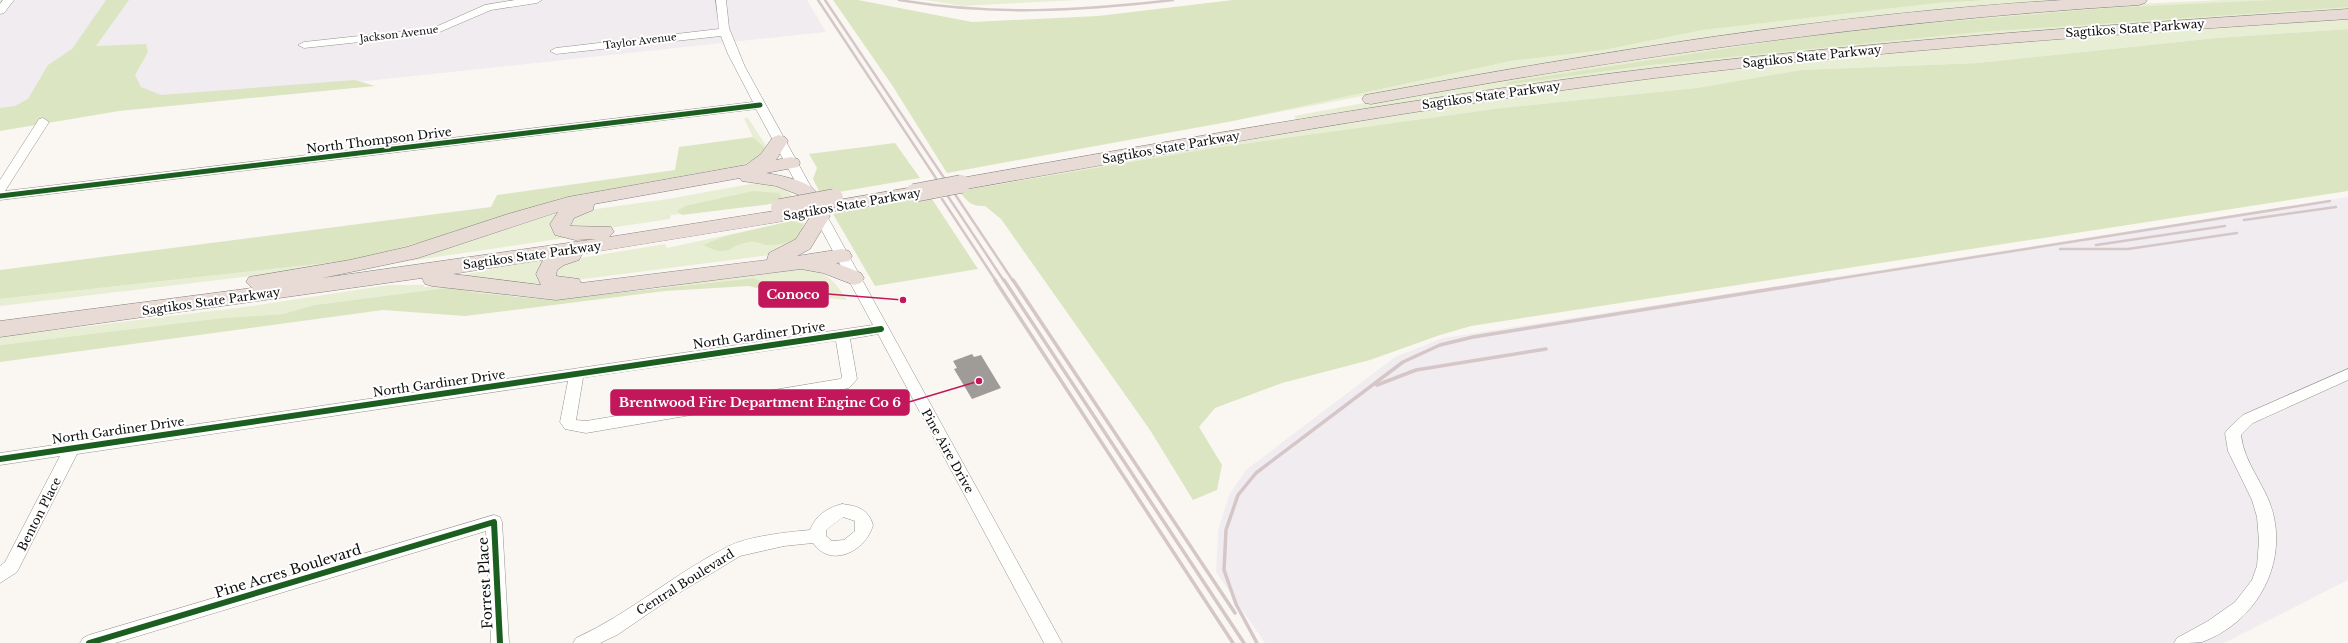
<svg xmlns="http://www.w3.org/2000/svg" width="2348" height="643" viewBox="0 0 2348 643" font-family="'Libre Baskerville',serif">
<style>
.industrial{fill:#f1ecef}
.green{fill:#e8eed4}
.forest{fill:#dbe5c2}
.building{fill:#9e9b98}
.lines{fill:none;stroke-linecap:round;stroke-linejoin:round}
.minor-casing{stroke:#949391;stroke-width:1}
.highway-casing{stroke:#82807e;stroke-width:1}
.minor{fill:#fefefd;fill-rule:evenodd}
.highway{fill:#e8dbd6;fill-rule:evenodd}
.rail-far1{stroke:#d5c6c8;stroke-width:2.5}
.rail{stroke:#d5c6c8;stroke-width:3.5}
.highway-bridge-casing{stroke:#82807e;stroke-width:19;stroke-linecap:butt}
.highway-bridge{stroke:#e8dbd6;stroke-width:18}
.cycleway-far1-casing{stroke:#fff;stroke-width:7}
.cycleway-casing{stroke:#fff;stroke-width:9}
.cycleway-far1{stroke:#1b5e20;stroke-width:5}
.cycleway{stroke:#1b5e20;stroke-width:6}
.labels{text-anchor:middle;dominant-baseline:central;stroke-width:4;stroke-linejoin:round;paint-order:stroke}
.far-street-label{font-size:10px;fill:#0e0e0e;stroke:#fff}
.street-label{font-size:12px;fill:#0e0e0e;stroke:#fff}
.near-street-label{font-size:14px;fill:#0e0e0e;stroke:#fff}
.leader{fill:none;stroke:#c2185b;stroke-width:1.5}
.callout-dot{fill:#c2185b;stroke:#fff;stroke-width:1.5}
.callout{fill:#c2185b;stroke:#c2185b;stroke-width:1.5}
.callout-label{font-size:13px;text-anchor:middle;font-weight:bold;fill:#fff}
</style>
<rect width="100%" height="100%" fill="#faf7f2"/>
<g class="industrial">
<path d="M0 0H807L826 32 0 120Z"/>
<path d="M2348 197V580L2224 643H1265L1216 572 1218 531 1229 495 1246 470 1395 357 1443 338Z"/>
</g>
<g class="green">
<path d="M926 0H1077L963 6Z"/>
<path d="M1989 0H2069C1941 12 1812 22 1685 41 1533 62 1383 92 1233 121L1511 61 1604 50 1703 30 1938 3Z"/>
<path d="M2223 0H2348V11L2138 23 1784 54 1449 96 1296 119 1294 116 1439 89 1767 37 2116 5Z"/>
<path d="M2348 19V29L2216 38 1977 63 1801 70 1696 88 1501 108 1213 148 1010 182C1250 137 1491 97 1733 69 1938 46 2143 32 2348 19Z"/>
<path d="M744 118H748L767 147 765 155 746 168 461 234 352 264 0 306V299L354 260 462 231 561 198 715 171 765 148 753 137Z"/>
<path d="M761 182 780 187 790 193 805 222 803 235 777 254 561 282 550 270 568 260 665 244 667 248 797 220 787 201 764 205 671 215 670 219 582 232 565 227 582 211 668 199Z"/>
<path d="M570 205 555 232 565 238 396 263Z"/>
<path d="M553 257 552 288 452 277Z"/>
<path d="M808 268C830 275 834 281 847 300L789 294 754 278 661 288 683 280Z"/>
<path d="M388 285H424V287C456 284 484 289 515 297L476 293 453 287 314 305 283 314 222 318 0 345V337L252 306Z"/>
</g>
<g class="forest">
<path d="M106 0H129L96 46 146 44 148 52 135 75 141 87 161 95 355 80 375 86 119 111 0 131V108L15 106 28 99 48 65 72 49Z"/>
<path d="M833 0H858L972 22 1098 16 1233 0H1989L1938 3 1703 30 1604 50 1511 61 1233 121 947 173 892 85Z"/>
<path d="M2274 0H2348V7L1979 32 1650 65 1505 85 1508 82 1841 31 2108 8Z"/>
<path d="M2348 29V191L1471 326 1440 335 1370 360 1282 383 1215 408 1199 427 1222 465 1217 490 1193 500 1150 430 1001 219 985 206C971 207 967 201 959 191L1213 148 1501 108 1696 88 1801 70 1977 63 2216 38Z"/>
<path d="M753 137 765 148 758 157 742 165 561 198 462 231 354 260 0 299V270L491 207 497 195 675 170 679 147Z"/>
<path d="M895 143 920 178 821 195 813 179 817 168 809 154Z"/>
<path d="M753 191 779 193 785 202 682 215 677 211 685 206Z"/>
<path d="M930 196 978 269 875 286 833 214Z"/>
<path d="M791 221 803 224 801 236C791 241 780 246 768 245 763 245 755 241 750 242 726 245 732 259 703 245L726 236Z"/>
<path d="M754 278 799 299 749 286 665 291 465 316 383 310 0 362V345L222 318 283 314 314 305 453 287 476 293 553 300Z"/>
</g>
<path class="building" d="M972 354 974 357 981 355 1001 388 972 399 954 369 957 368 953 361Z"/>
<g class="lines">
<defs>
<g id="minor">
<path d="M3 0H14L4 13 0 14V4Z"/>
<path d="M515 0H542L537 3 491 10 435 34 304 48 298 45 304 42 433 28 485 5Z"/>
<path d="M716 0H726L729 28 745 67 1062 643H1044L878 334 850 339 857 379 849 388 586 433 565 429 560 422 568 381 77 454 17 572 0 583V566L5 562 60 456 0 465V453L873 325 756 109 0 200V180L39 119 43 118 49 122 5 191 753 102 728 54 721 36 556 54 550 51 556 48 719 29ZM836 341 842 377 840 379 586 421 576 420 583 378Z"/>
<path d="M2348 369V380L2253 423 2241 435C2244 464 2266 485 2273 513 2287 568 2254 623 2202 642 2194 643 2182 643 2174 643L2177 638 2208 621 2235 602 2252 580 2257 566 2259 541 2257 517 2252 500 2228 451 2225 433 2228 429 2243 415Z"/>
<path d="M842 504C858 506 868 509 873 525 866 551 831 569 813 543L784 546 740 556 674 596 617 635 600 643H573L576 638C631 613 676 572 729 546 749 536 788 532 810 530 816 515 827 508 842 504ZM843 517 855 521V531L844 540 832 541 826 536V530Z"/>
<path d="M494 515 500 517 502 522 509 643H491L486 531 115 643H80L83 638 89 635Z"/>
</g>
<g id="highway">
<path d="M2063 0H2147L2145 3 2139 5C1880 21 1626 57 1371 104L1365 103 1362 99 1365 95 1371 94C1600 52 1830 14 2063 0Z"/>
<path d="M2348 9V19C2117 34 1885 50 1655 78 1422 107 1192 149 961 190L954 188 952 184 954 180 961 178C1192 137 1422 96 1655 68 1885 40 2117 24 2348 9Z"/>
<path d="M779 135 785 137 788 141 776 160 791 157 798 159 800 163 798 167 766 173C779 175 809 181 816 192L814 196 807 198 776 186 742 181 740 178 594 204 593 210 574 218 570 226 611 227 614 232 609 237 806 206 813 208 815 211 827 212 830 216 810 249 797 256 842 249 849 251 852 256 849 261 836 263 861 273 864 278 861 283 854 285 823 273 801 269 556 300 432 286 425 284 422 278 0 337V321L252 288 246 282 249 277 350 260 407 247 508 214 568 197 746 165 761 154 773 137ZM558 212 550 224 555 235 575 240 596 239 322 278 418 258ZM810 217 796 239 769 253 767 260 581 283 579 279 556 276 557 270 564 265 579 260 582 254ZM543 260 536 274 541 285 453 274Z"/>
<path d="M914 187 921 189 923 193 921 197 838 212 831 210 828 206 831 202 838 200Z"/>
</g>
</defs>
<use href="#minor" class="minor-casing"/>
<use href="#highway" class="highway-casing"/>
<use href="#minor" class="minor"/>
<use href="#highway" class="highway"/>
<g class="rail-far1">
<path d="M818 0 1004 281"/>
<path d="M825 0 1013 281"/>
<path d="M899 0C995 16 1077 11 1173 0"/>
<path d="M942 199 996 281"/>
<path d="M2244 220 2336 207"/>
<path d="M2096 245 2225 226"/>
<path d="M2060 249H2128L2237 233"/>
<path d="M1823 281 2330 201"/>
</g>
<g class="rail">
<path d="M995 280 1233 643"/>
<path d="M1004 280 1244 643"/>
<path d="M1013 280 1235 613"/>
<path d="M1377 385 1416 370 1546 349"/>
<path d="M1257 643 1236 604 1224 570 1226 530 1238 495 1256 473 1403 362 1440 345 1473 337 1829 280"/>
</g>
<defs>
<g id="highway-bridge">
<path d="M914 193 961 184"/>
<path d="M780 208 834 198"/>
</g>
</defs>
<use href="#highway-bridge" class="highway-bridge-casing"/>
<use href="#highway-bridge" class="highway-bridge"/>
<defs>
<path id="cycleway-far1" d="M0 196 760 105"/>
<g id="cycleway">
<path d="M0 459 881 329"/>
<path d="M89 643 494 522 500 643"/>
</g>
</defs>
<use href="#cycleway-far1" class="cycleway-far1-casing"/>
<use href="#cycleway" class="cycleway-casing"/>
<use href="#cycleway-far1" class="cycleway-far1"/>
<use href="#cycleway" class="cycleway"/>
</g>
<g class="labels">
<g class="far-street-label">
<text transform="translate(399 34) rotate(-7)">Jackson Avenue</text>
<text transform="translate(640 41) rotate(-7)">Taylor Avenue</text>
</g>
<g class="street-label">
<text transform="translate(2135 28) rotate(-4)">Sagtikos State Parkway</text>
<text transform="translate(1812 56) rotate(-6)">Sagtikos State Parkway</text>
<text transform="translate(1491 95) rotate(-8)">Sagtikos State Parkway</text>
<text transform="translate(379 140) rotate(-7)">North Thompson Drive</text>
<text transform="translate(1171 147) rotate(-10)">Sagtikos State Parkway</text>
<text transform="translate(852 204) rotate(-10)">Sagtikos State Parkway</text>
<text transform="translate(532 255) rotate(-8)">Sagtikos State Parkway</text>
<text transform="translate(211 301) rotate(-8)">Sagtikos State Parkway</text>
<text transform="translate(759 335) rotate(-8)">North Gardiner Drive</text>
<text transform="translate(439 383) rotate(-8)">North Gardiner Drive</text>
<text transform="translate(118 430) rotate(-8)">North Gardiner Drive</text>
<text transform="translate(948 451) rotate(61)">Pine Aire Drive</text>
<text transform="translate(39 514) rotate(-63)">Benton Place</text>
<text transform="translate(685 582) rotate(-32)">Central Boulevard</text>
</g>
<g class="near-street-label">
<text transform="translate(288 571) rotate(-17)">Pine Acres Boulevard</text>
<text transform="translate(485 583) rotate(-93)">Forrest Place</text>
</g>
</g>
<path class="leader" d="M903 300L828 294M979 381L909 402"/>
<g class="callout-dot">
<circle cx="903" cy="300" r="4"/>
<circle cx="979" cy="381" r="4"/>
</g>
<g class="callout">
<rect x="759" y="282" width="69" height="25" rx="4"/>
<rect x="611" y="390" width="298" height="25" rx="4"/>
</g>
<g class="callout-label">
<text x="793" y="299">Conoco</text>
<text x="760" y="407">Brentwood Fire Department Engine Co 6</text>
</g>
</svg>
